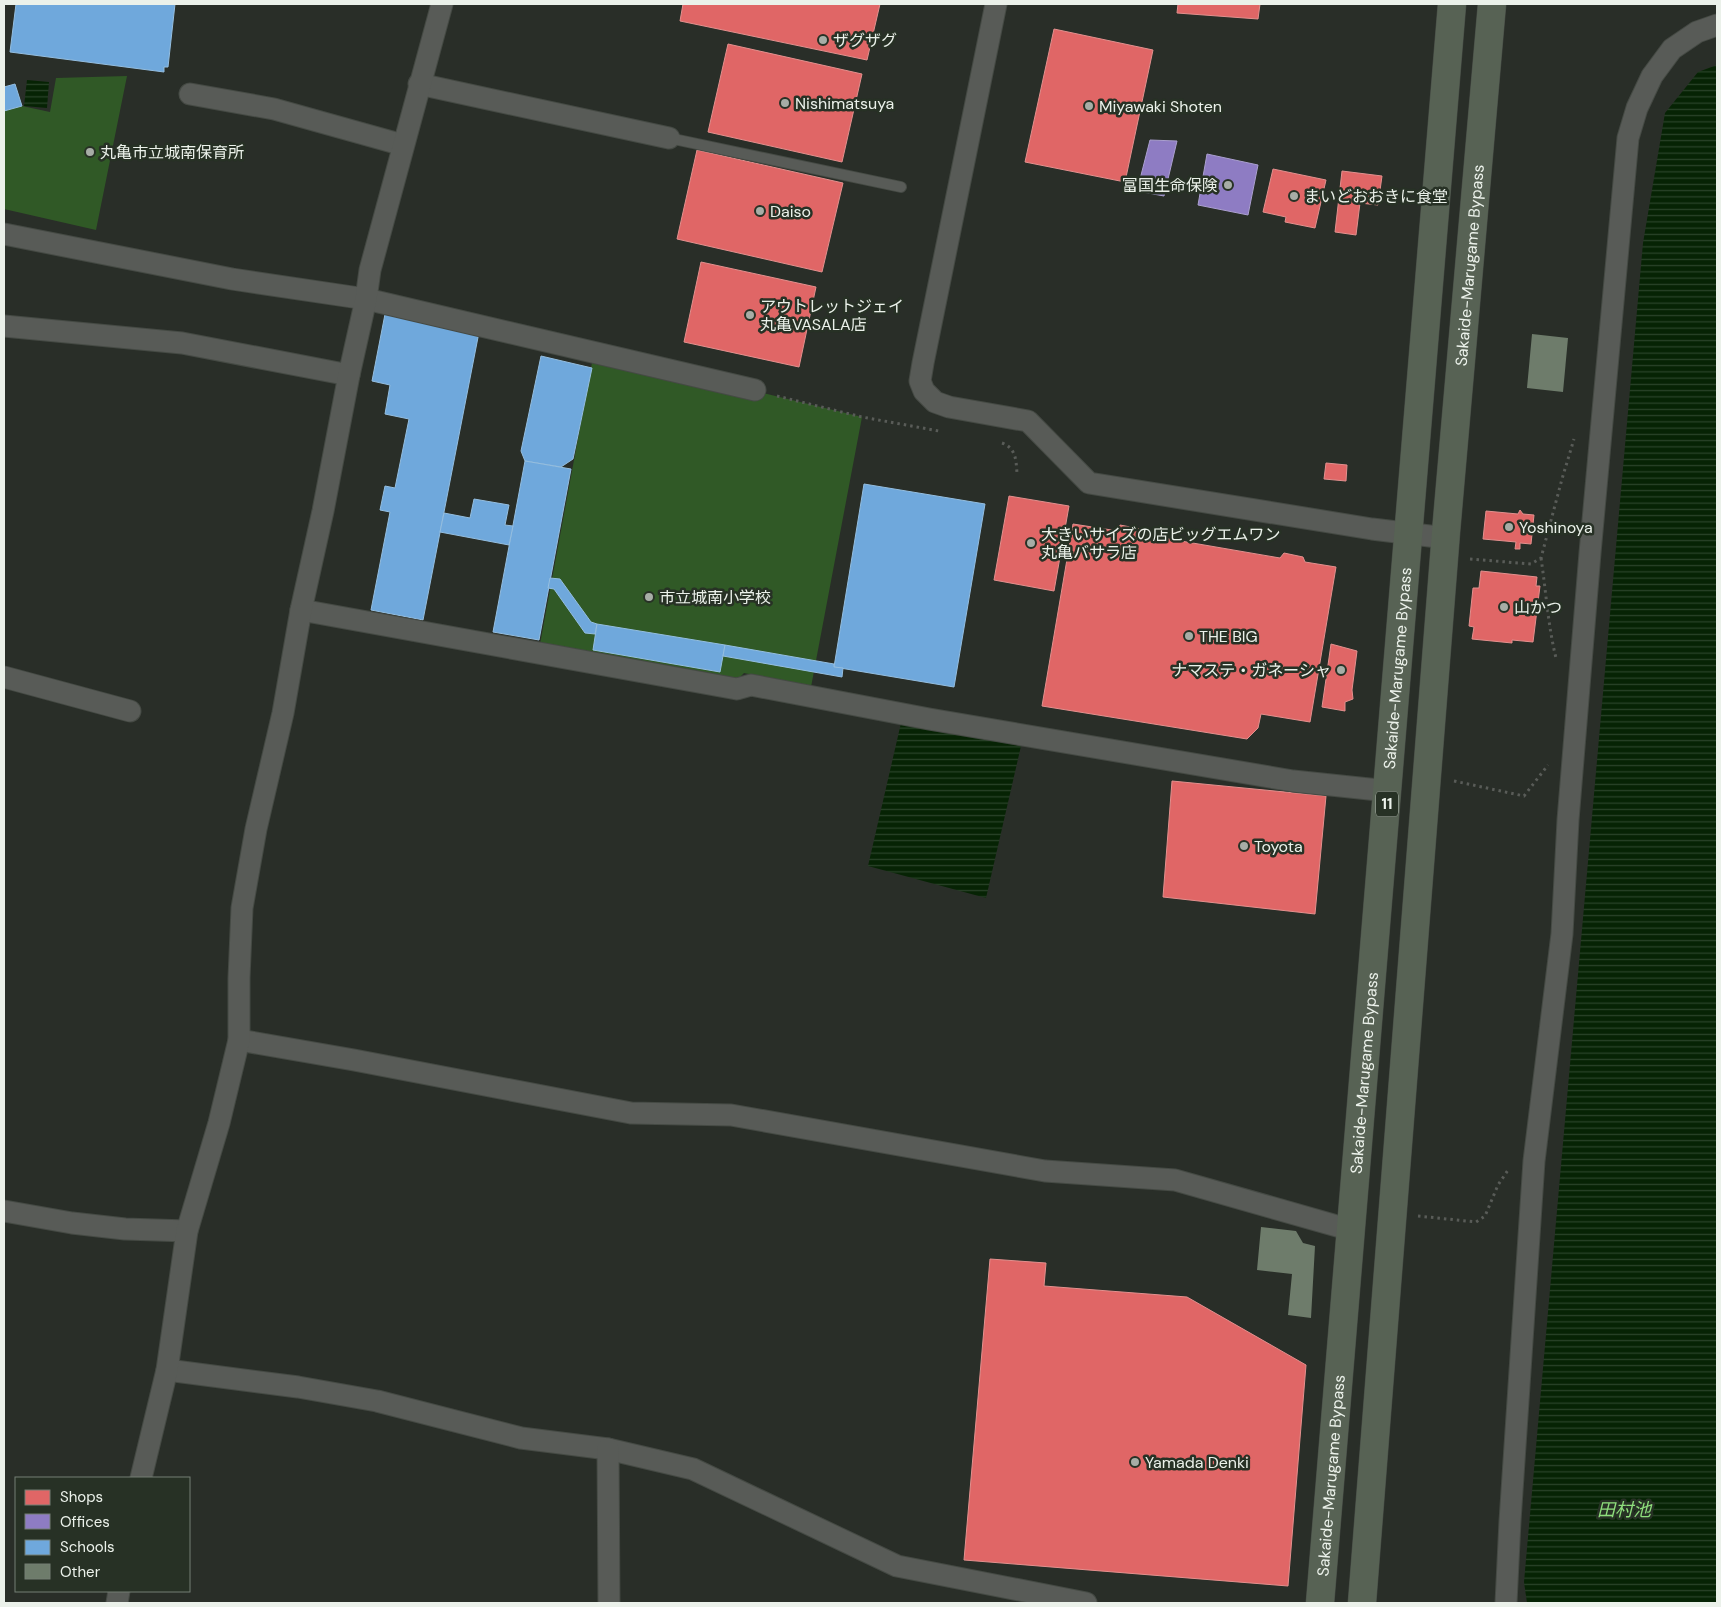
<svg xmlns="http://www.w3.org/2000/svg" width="1721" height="1607" viewBox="0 0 1721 1607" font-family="'DM Sans','Noto Sans JP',sans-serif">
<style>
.pitch{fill:#305926}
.water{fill:url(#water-rules)}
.shops{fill:#e06666;stroke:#e3908e}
.offices{fill:#8e7cc3;stroke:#aa9fcf}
.schools{fill:#6fa8dc;stroke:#94bee0}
.building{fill:#6e7c6b}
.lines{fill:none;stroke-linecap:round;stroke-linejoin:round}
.service-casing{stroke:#454a44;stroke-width:12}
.minor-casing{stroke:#454a44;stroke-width:23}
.trunk-casing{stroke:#454a44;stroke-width:29}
.path{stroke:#595c58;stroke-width:3;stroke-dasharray:2.5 4;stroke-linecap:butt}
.service{stroke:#585b57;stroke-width:10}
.minor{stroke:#585b57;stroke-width:21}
.trunk{stroke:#576254;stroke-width:28}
.poi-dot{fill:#a7ada6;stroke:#273125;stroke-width:2}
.labels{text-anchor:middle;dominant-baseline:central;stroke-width:5;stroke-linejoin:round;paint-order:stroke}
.shield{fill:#273125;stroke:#b0b7af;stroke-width:1}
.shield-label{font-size:15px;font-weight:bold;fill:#ebf1ea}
.poi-label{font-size:16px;fill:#ebf1ea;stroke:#273125;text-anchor:start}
.street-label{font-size:16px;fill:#ebf1ea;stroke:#273125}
.water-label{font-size:18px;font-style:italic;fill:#8edd7c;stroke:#273125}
</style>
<defs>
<pattern id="water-rules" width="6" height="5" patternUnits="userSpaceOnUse" patternTransform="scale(1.25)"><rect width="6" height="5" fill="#062304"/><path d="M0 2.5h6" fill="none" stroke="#2a4329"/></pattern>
</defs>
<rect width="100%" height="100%" fill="#292e28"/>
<g class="pitch">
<path d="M127 76 96 230 4 209V111L22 106 50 112 56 78Z"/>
<path d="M594 352 862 417 811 687 744 673 737 680 540 644Z"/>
</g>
<g class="water">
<path d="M1717 65V1603H1527L1524 1582 1643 243 1665 113 1698 72Z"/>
<path d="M27 80 49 82 47 108 24 106Z"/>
<path d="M901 723 1021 746 986 898 868 866Z"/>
</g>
<g class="shops">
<path d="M683 4H880L867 60 680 21Z"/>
<path d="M1178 4H1260L1258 19 1177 13Z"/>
<path d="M1054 29 1153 50 1125 182 1025 162Z"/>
<path d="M728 44 862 74 842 162 708 132Z"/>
<path d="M697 150 843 183 822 272 677 239Z"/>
<path d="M1273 169 1326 180 1315 228 1285 222 1286 217 1263 212Z"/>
<path d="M1342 171 1382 176 1378 205 1360 203 1356 235 1335 232Z"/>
<path d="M701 262 816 287 799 367 684 342Z"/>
<path d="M1326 463 1347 465 1346 481 1324 479Z"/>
<path d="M1009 496 1069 506 1054 591 994 580Z"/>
<path d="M1520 510 1523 514 1534 515 1531 544 1520 543V549H1515L1516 542 1483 539 1486 511 1518 514Z"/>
<path d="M1073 524 1118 531 1120 525 1146 530V535L1280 558 1284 553 1303 557 1305 562 1336 567 1310 722 1261 714 1258 728 1247 739 1042 706Z"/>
<path d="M1481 571 1537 577 1536 586H1540L1533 642 1512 640V643L1472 639 1474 627 1469 626 1473 588H1479Z"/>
<path d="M1331 644 1357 651 1352 690 1353 699 1345 702V711L1322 707Z"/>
<path d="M1172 781 1326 796 1315 914 1163 897Z"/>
<path d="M990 1259 1046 1263 1044 1286 1187 1297 1306 1365 1288 1586 964 1560Z"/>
</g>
<g class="offices">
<path d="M1150 140 1177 141 1164 196 1137 191Z"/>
<path d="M1207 154 1258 165 1248 215 1198 205Z"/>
</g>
<g class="schools">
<path d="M16 4H175L168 67H164V72L10 52Z"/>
<path d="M15 84 22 106 4 111V87Z"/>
<path d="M386 309 480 327 423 620 371 610 390 512 380 510 385 486 395 488 409 419 385 414 390 385 372 381Z"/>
<path d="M541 356 592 368 573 459 561 467 525 461 521 451Z"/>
<path d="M525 461 571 469 539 640 493 632Z"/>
<path d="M864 484 985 504 954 687 834 667Z"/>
<path d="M474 499 509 505 505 525 513 526 509 545 440 532 444 513 470 518Z"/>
<path d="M550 578 560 579 591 622 597 624 595 634 585 633 554 589 548 588Z"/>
<path d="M597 624 725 645 720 672 593 650Z"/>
<path d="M725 645 834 664V667L843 668 842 677 723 656Z"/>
</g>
<g class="building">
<path d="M1532 334 1568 338 1563 392 1527 388Z"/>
<path d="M1261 1227 1296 1231 1303 1243 1315 1246 1311 1318 1288 1315 1292 1274 1257 1270Z"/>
</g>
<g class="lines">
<defs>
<path id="service" d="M669 138 901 187"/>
<g id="minor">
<path d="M996 4 923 363 920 381 924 391 935 402 949 407 1028 421 1089 483 1372 529 1446 538"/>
<path d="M419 84 669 138"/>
<path d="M190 94 274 109 403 145"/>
<path d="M4 234 232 279 366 299 755 390"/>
<path d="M4 326 182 343 349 375"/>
<path d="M301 610 737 689 751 685 929 719 1293 781 1388 791"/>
<path d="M4 677 130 711"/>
<path d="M239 1040 354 1060 631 1113 731 1115 1045 1171 1175 1180 1351 1230"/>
<path d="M4 1211 72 1223 125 1229 187 1231"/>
<path d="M167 1370 298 1387 377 1401 521 1438 608 1449 693 1469 897 1566 1086 1603"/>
<path d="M608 1449 609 1603"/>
<path d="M141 1478 167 1370 187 1231 219 1123 239 1040V978L242 908 256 829 283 713 301 610 323 511 349 375 366 299 370 270 442 4"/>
<path d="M117 1603 119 1591"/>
<path d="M1506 1603 1510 1521 1534 1161 1562 934 1568 820 1590 553 1628 138 1637 108 1652 76 1672 49 1697 32 1717 25"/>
</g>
<g id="trunk">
<path id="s1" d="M1320 1603 1452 4"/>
<path id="s2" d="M1362 1603 1446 532 1492 4"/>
</g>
</defs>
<use href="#service" class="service-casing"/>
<use href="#minor" class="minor-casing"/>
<use href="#trunk" class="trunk-casing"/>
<g class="path">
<path d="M777 396 862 417 939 431"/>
<path d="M1002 443C1016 448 1016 460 1017 473"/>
<path d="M1541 558C1546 591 1548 626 1556 658"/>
<path d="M1470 559 1531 564 1541 558 1562 479 1574 439"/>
<path d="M1454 781 1524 796 1548 765"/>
<path d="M1418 1216 1476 1222 1485 1216 1498 1185 1508 1170"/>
</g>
<use href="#service" class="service"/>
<use href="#minor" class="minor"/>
<use href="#trunk" class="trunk"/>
</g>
<g class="poi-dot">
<circle cx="823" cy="40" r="5"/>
<circle cx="785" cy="103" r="5"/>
<circle cx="1089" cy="106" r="5"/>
<circle cx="90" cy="152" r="5"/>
<circle cx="1228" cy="185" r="5"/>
<circle cx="1294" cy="196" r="5"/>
<circle cx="760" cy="211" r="5"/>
<circle cx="750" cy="315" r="5"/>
<circle cx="1509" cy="527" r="5"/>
<circle cx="1031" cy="543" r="5"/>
<circle cx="649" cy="597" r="5"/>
<circle cx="1504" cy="607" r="5"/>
<circle cx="1189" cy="636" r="5"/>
<circle cx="1341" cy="670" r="5"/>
<circle cx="1244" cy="846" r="5"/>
<circle cx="1135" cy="1462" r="5"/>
</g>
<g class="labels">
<rect class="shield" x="1376" y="791.5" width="22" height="25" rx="4"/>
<g class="shield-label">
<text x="1387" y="804">11</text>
</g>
<g class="poi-label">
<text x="833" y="40">ザグザグ</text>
<text x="795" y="103">Nishimatsuya</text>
<text x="1099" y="106">Miyawaki Shoten</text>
<text x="100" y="152">丸亀市立城南保育所</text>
<text x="1218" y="185" text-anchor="end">富国生命保険</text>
<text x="1304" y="196">まいどおおきに食堂</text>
<text x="770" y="211">Daiso</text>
<text x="760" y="306">アウトレットジェイ<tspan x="760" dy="18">丸亀VASALA店</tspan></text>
<text x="1519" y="527">Yoshinoya</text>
<text x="1041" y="534">大きいサイズの店ビッグエムワン<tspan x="1041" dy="18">丸亀バサラ店</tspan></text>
<text x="659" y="597">市立城南小学校</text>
<text x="1514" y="607">山かつ</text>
<text x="1199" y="636">THE BIG</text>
<text x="1331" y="670" text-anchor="end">ナマステ・ガネーシャ</text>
<text x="1254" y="846">Toyota</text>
<text x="1145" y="1462">Yamada Denki</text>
</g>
<g class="street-label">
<text stroke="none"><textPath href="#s2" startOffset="1342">Sakaide-Marugame Bypass</textPath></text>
<text stroke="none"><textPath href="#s1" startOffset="938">Sakaide-Marugame Bypass</textPath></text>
<text stroke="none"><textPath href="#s1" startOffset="532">Sakaide-Marugame Bypass</textPath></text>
<text stroke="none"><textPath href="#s1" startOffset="128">Sakaide-Marugame Bypass</textPath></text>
</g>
<g class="water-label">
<text x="1624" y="1510">田村池</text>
</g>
</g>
<rect width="1721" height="1607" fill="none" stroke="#ebf1ea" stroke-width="10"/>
<rect x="15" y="1477" width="175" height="115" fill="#273125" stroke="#757e74"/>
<rect x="25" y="1490" width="25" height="15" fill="#e06666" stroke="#757e74"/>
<text x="60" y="1502" font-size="15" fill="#ebf1ea">Shops</text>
<rect x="25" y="1514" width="25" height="15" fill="#8e7cc3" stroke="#757e74"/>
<text x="60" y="1527" font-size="15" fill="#ebf1ea">Offices</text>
<rect x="25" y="1540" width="25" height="15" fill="#6fa8dc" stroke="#757e74"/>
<text x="60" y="1552" font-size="15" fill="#ebf1ea">Schools</text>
<rect x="25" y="1564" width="25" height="15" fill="#6e7c6b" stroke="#757e74"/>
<text x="60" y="1577" font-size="15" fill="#ebf1ea">Other</text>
</svg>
